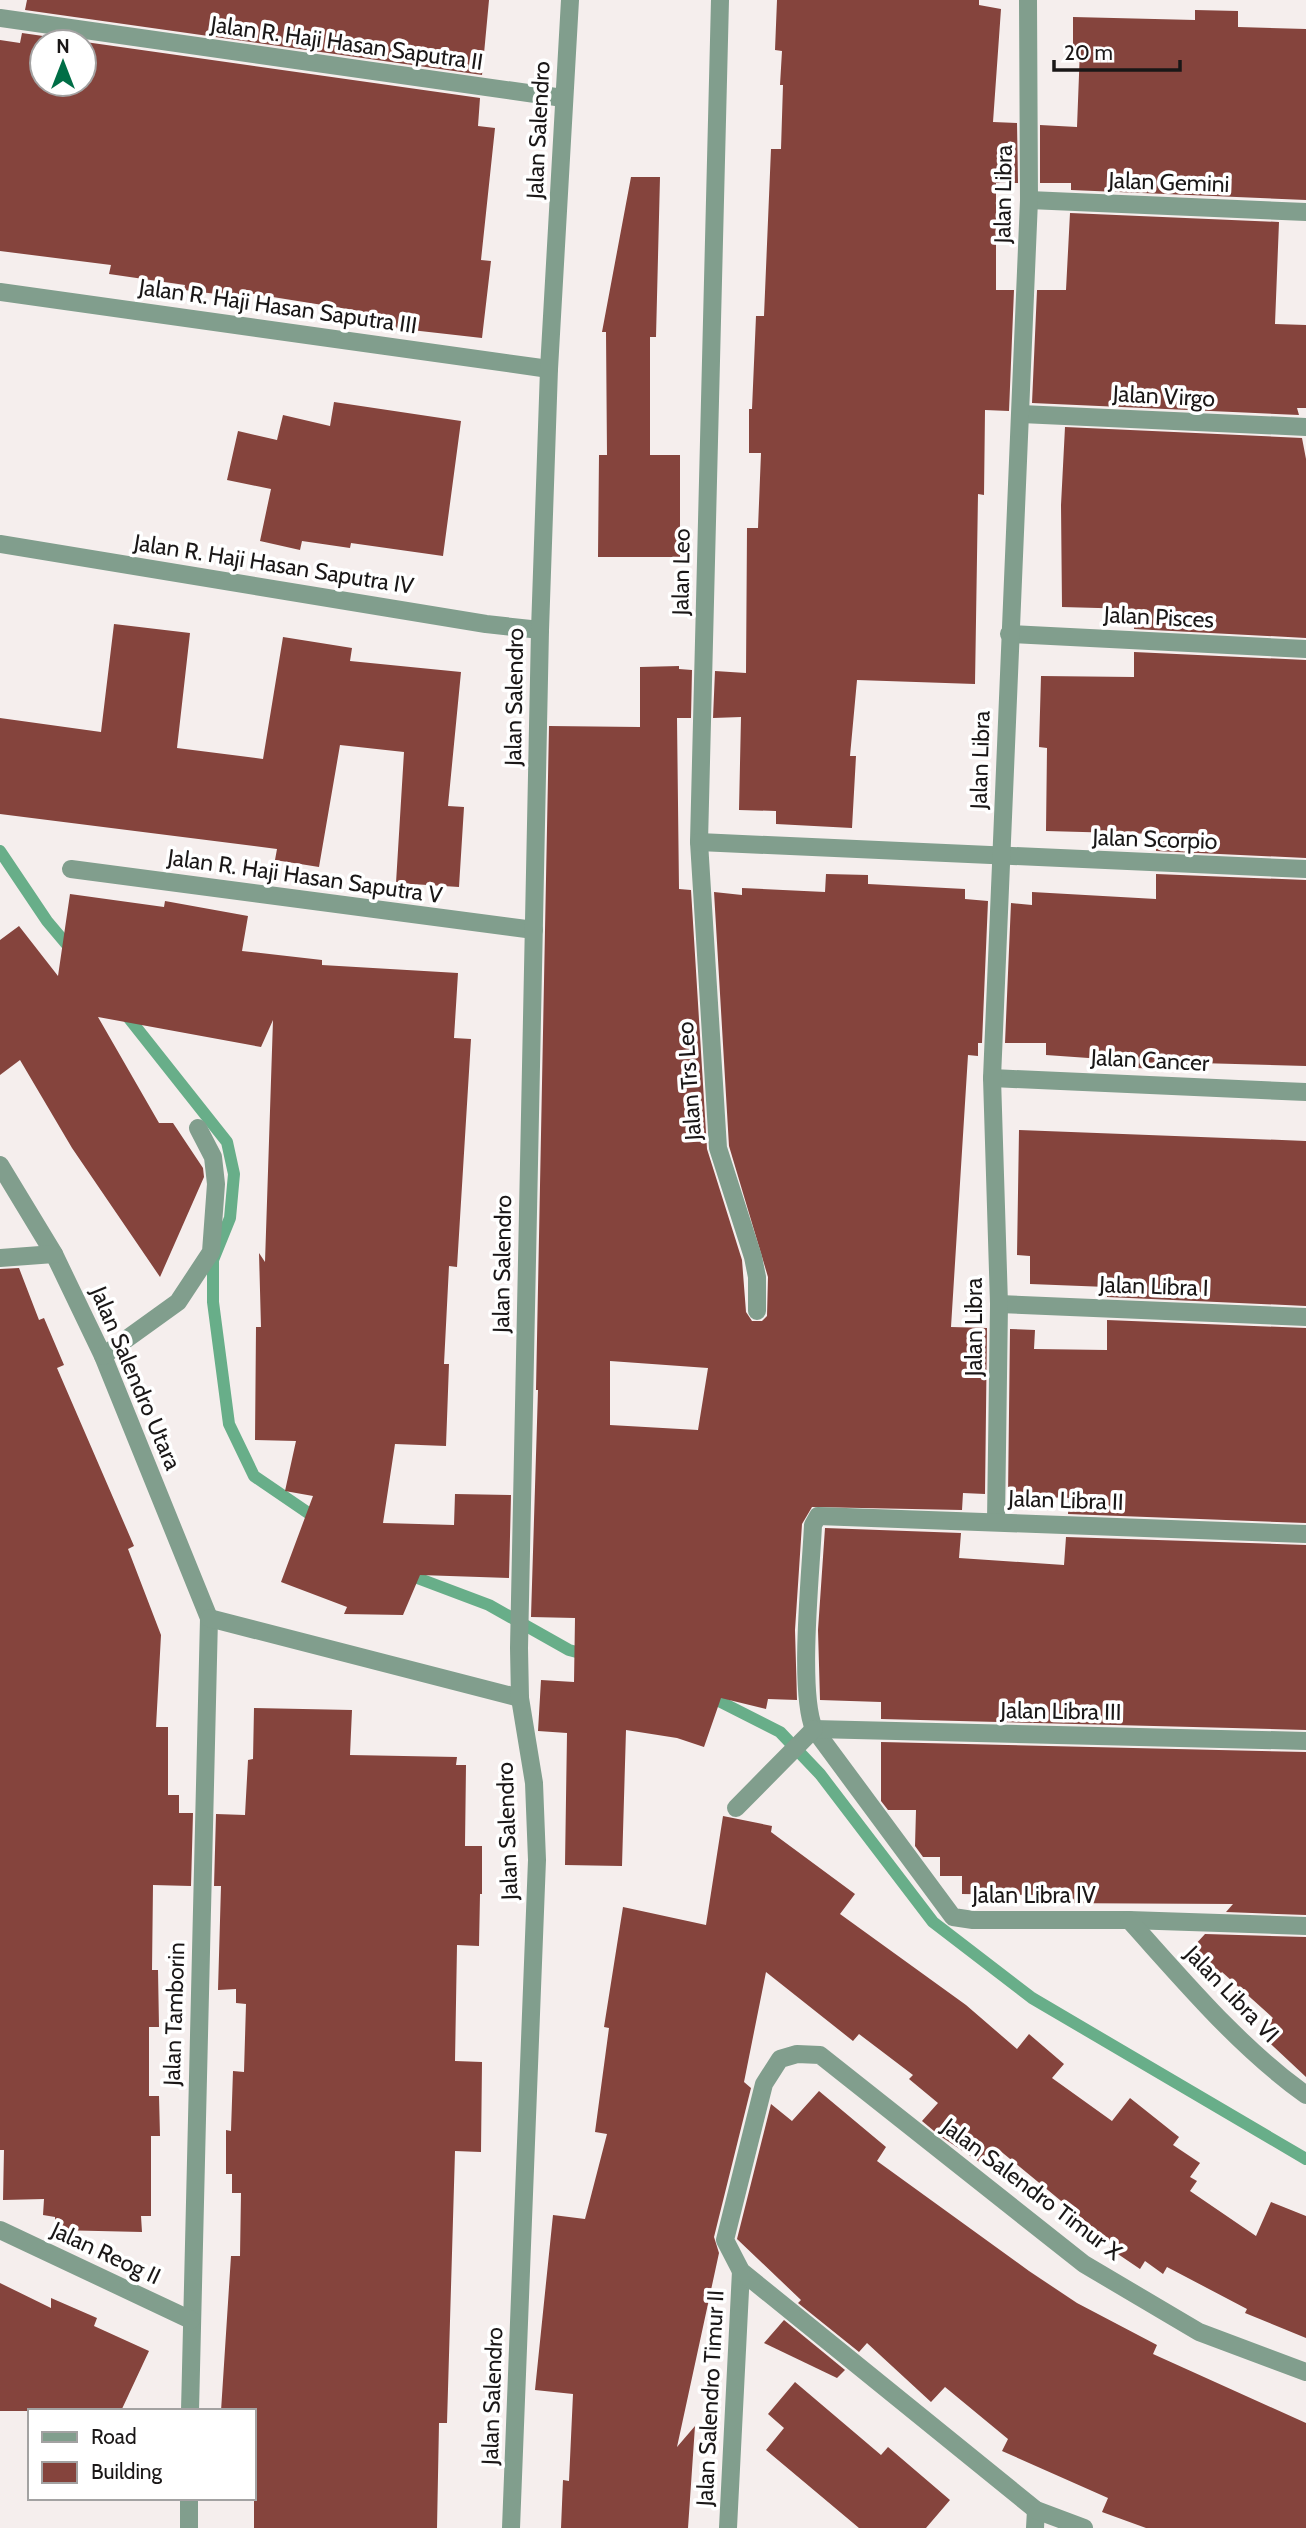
<svg xmlns="http://www.w3.org/2000/svg" width="1306" height="2528" viewBox="0 0 1306 2528" font-family="Cabin,sans-serif">
<style>
.lines{fill:none;stroke-linecap:round;stroke-linejoin:round}
.stream{stroke:#68ae89;stroke-width:12}
.building{fill:#85443d;fill-rule:evenodd}
.minor{stroke:#819e8d;stroke-width:18}
.labels{text-anchor:middle;dominant-baseline:central;stroke-width:7;stroke-linejoin:round;paint-order:stroke}
.street-label{font-size:23px;fill:#1a1717;stroke:#fff}
</style>
<rect width="100%" height="100%" fill="#f5eeed"/>
<g class="lines">
<g class="stream">
<path d="M0 851 47 921 74 953"/>
<path d="M124 1012 227 1142 234 1174 230 1218 213 1260V1302L229 1424 254 1476 320 1521"/>
<path d="M404 1573 489 1605 569 1650 588 1655"/>
<path d="M707 1695 780 1732 820 1774 933 1922 1032 1998 1306 2159"/>
</g>
</g>
<g class="building">
<path d="M27 0H489L482 75 25 10Z"/>
<path d="M777 0H979V5L1001 9 993 122 1017 123 1018 183H996V290H1014L1009 411 985 410 984 495 978 494 975 684 857 680 850 756H856L852 828 776 824V811L739 810 741 717 713 718 715 671 746 673 747 528H758L761 453H749V409H752L756 316H764L771 149H781L783 85H780L782 51 775 50Z"/>
<path d="M1195 10 1238 11V27L1306 29V200L1071 190V183H1040V125L1077 127 1080 49 1073 48V17L1195 20Z"/>
<path d="M22 33 480 98 478 126 495 128 481 260 491 261 482 338 358 324 360 311 242 292 241 297 184 290 185 285 109 274 111 265 0 251V40L20 43ZM42 42H84V84H42Z"/>
<path d="M631 177H660L656 337H650V455H680V557H598L599 455H607L606 332H602Z"/>
<path d="M1070 213 1279 222 1275 324 1306 325V408H1297L1299 415 1032 403 1037 290H1066Z"/>
<path d="M334 402 461 421 443 556 351 543 350 548 302 541 300 550 260 541 271 489 227 480 238 431 277 440 283 415 330 426Z"/>
<path d="M1065 427 1302 438 1306 459V638L1134 629V609L1062 607 1061 505Z"/>
<path d="M114 624 190 633 177 748 263 759 283 637 352 648 350 661 461 672 448 806 464 807 459 887 396 883 404 752 340 745 319 867 275 860 277 849 0 814V718L101 732Z"/>
<path d="M1134 652 1306 660V858L1156 851V834L1046 831 1047 748 1039 747 1041 676 1134 677Z"/>
<path d="M679 666V669L692 670 691 718H677L679 889 691 890 707 1149 742 1260 746 1312 752 1321H762L767 1316 768 1277 729 1146 714 892 742 895V888L825 892 826 874 868 875V884L965 889V899L988 901 982 1043H978V1056L968 1055 951 1327 987 1328 985 1494 963 1493 962 1510 812 1507 802 1524 795 1630 797 1700 768 1699 766 1709 721 1698 704 1747 677 1738 626 1730 622 1866 565 1865 567 1733 538 1731 541 1680 574 1682 575 1618 531 1617 538 1390H536L549 726 640 727V667ZM610 1361 708 1368 698 1430 610 1425Z"/>
<path d="M1156 874 1306 880V1066L1199 1063V1071L1116 1067 1117 1060 1046 1055V1043H1005L1011 903 1032 905V892L1156 899Z"/>
<path d="M70 894 164 907 165 901 248 916 242 951 322 960V965L458 973 454 1038 471 1039 457 1267 449 1266 444 1364H449L446 1446 395 1444 383 1523 454 1525 455 1494 511 1495 509 1578 420 1575 403 1615 344 1614 347 1607 281 1582 313 1496 285 1491 296 1441 255 1440 256 1327H261L259 1253 265 1262 273 1020 261 1047 98 1017 159 1123H173L203 1168 204 1177 160 1277 72 1148 20 1060 0 1075V940L19 926 58 976Z"/>
<path d="M1019 1130 1306 1141V1306L1107 1297V1287L1030 1284V1256L1017 1255Z"/>
<path d="M19 1268 39 1320 44 1318 64 1365 57 1368 134 1546 128 1549 161 1635 156 1727H168V1795H179V1813H193L191 1886 153 1885 152 1970H158L159 2027H149V2096H159L160 2136H151V2216H141L142 2232 55 2230V2217L43 2215 44 2199 3 2200 4 2150H0V1269Z"/>
<path d="M1107 1320 1306 1328V1523L1068 1514 1069 1498 1008 1496 1010 1329 1035 1330 1034 1349 1107 1350Z"/>
<path d="M825 1528 961 1533 959 1558 1064 1565 1066 1537 1306 1545V1730L881 1719V1702L820 1700 818 1630Z"/>
<path d="M254 1708 352 1710 350 1755 457 1757 456 1765H466L465 1846H482V1894H480L479 1946 457 1945 455 2061 482 2062 481 2152 455 2151 447 2423H439L437 2528H254V2411H221L231 2256H240L241 2193H232V2174H226V2130L231 2131 233 2071 244 2072 246 2004 236 2003V1989L218 1990 221 1886H214L216 1814 245 1815 248 1760 253 1759Z"/>
<path d="M881 1742 1306 1752V1915L1226 1912 1233 1904 1041 1903 1042 1895 962 1894V1876H940V1857H923L915 1846 916 1810H888L881 1801Z"/>
<path d="M723 1816 772 1826 771 1832 855 1894 840 1914 966 2005 1017 2049 1029 2034 1064 2064 1052 2078 1112 2121 1130 2098 1179 2137 1173 2145 1200 2163 1190 2177 1197 2181 1190 2191 1256 2236 1271 2202 1306 2216V2338L1245 2313 1247 2309 1167 2267 1163 2274 1145 2261 1140 2269 1109 2248 1112 2243 998 2149 984 2165 940 2136 922 2121 938 2103 909 2079 913 2075 859 2034 853 2041 766 1972 744 2082 751 2088 714 2237 719 2253 677 2447 695 2426 688 2528H561L563 2480 569 2481 573 2394 535 2390 553 2215 585 2219 607 2134 595 2132 609 2028 604 2027 623 1907 706 1925Z"/>
<path d="M1205 1934 1306 1937V2077L1259 2033 1273 2018 1222 1972 1211 1984 1183 1958Z"/>
<path d="M819 2091 886 2147 877 2161 1029 2271 1077 2303 1157 2345 1153 2354 1306 2423V2528H1146L1102 2512 1108 2498 1002 2451 1008 2439 945 2387 931 2402 867 2343 859 2352 798 2303 801 2300 737 2239 771 2104 792 2121Z"/>
<path d="M0 2283 51 2308V2298L97 2318 94 2326 149 2351 121 2411H0Z"/>
<path d="M784 2320 845 2370 837 2378 764 2343Z"/>
<path d="M795 2382 881 2455 888 2447 950 2500 926 2528H859L766 2450 784 2428 768 2414Z"/>
</g>
<g class="lines">
<g class="minor">
<path d="M720 0 699 842 718 1148 753 1257 757 1277V1311"/>
<path d="M0 18 563 98"/>
<path d="M1029 200 1306 212"/>
<path d="M0 292 549 369"/>
<path d="M1021 414 1306 427"/>
<path d="M0 544 486 624 540 630"/>
<path d="M1009 634 1306 649"/>
<path d="M699 842 1306 869"/>
<path d="M71 869 534 930"/>
<path d="M992 1078 1306 1092"/>
<path d="M0 1165 54 1254 103 1356 209 1618 190 2411"/>
<path d="M0 1258 54 1254"/>
<path d="M999 1304 1306 1317"/>
<path d="M103 1356 178 1302 211 1252 216 1184 213 1157 198 1128"/>
<path d="M996 1521 999 1304 992 1078 1029 200 1028 0"/>
<path d="M1306 1534 818 1516 813 1525C811 1572 798 1690 814 1729L953 1917 973 1920H1129L1306 1926"/>
<path d="M209 1618 520 1698"/>
<path d="M814 1729 1306 1741"/>
<path d="M736 1808 814 1729"/>
<path d="M1129 1920C1185 1982 1238 2046 1306 2095"/>
<path d="M0 2230 191 2320"/>
<path d="M189 2528V2498"/>
<path d="M511 2528 537 1860 534 1783 520 1698 519 1648 540 630 549 369 570 0"/>
<path d="M728 2528 741 2271"/>
<path d="M1035 2528 1036 2510"/>
<path d="M1084 2528 1036 2510 741 2271 725 2240 764 2084 780 2059 797 2054 820 2055 1084 2264 1199 2332 1306 2372"/>
</g>
</g>
<g class="labels">
<g class="street-label">
<text transform="translate(347 43) rotate(8)">Jalan R. Haji Hasan Saputra II</text>
<text transform="translate(538 130) rotate(-87)">Jalan Salendro</text>
<text transform="translate(1169 182) rotate(2)">Jalan Gemini</text>
<text transform="translate(1003 194) rotate(-89)">Jalan Libra</text>
<text transform="translate(278 306) rotate(8)">Jalan R. Haji Hasan Saputra III</text>
<text transform="translate(1164 396) rotate(3)">Jalan Virgo</text>
<text transform="translate(274 564) rotate(9)">Jalan R. Haji Hasan Saputra IV</text>
<text transform="translate(681 572) rotate(-89)">Jalan Leo</text>
<text transform="translate(1159 617) rotate(3)">Jalan Pisces</text>
<text transform="translate(514 697) rotate(-89)">Jalan Salendro</text>
<text transform="translate(980 760) rotate(-88)">Jalan Libra</text>
<text transform="translate(1155 839) rotate(2)">Jalan Scorpio</text>
<text transform="translate(305 876) rotate(8)">Jalan R. Haji Hasan Saputra V</text>
<text transform="translate(1150 1060) rotate(3)">Jalan Cancer</text>
<text transform="translate(689 1081) rotate(-94)">Jalan Trs Leo</text>
<text transform="translate(502 1264) rotate(-89)">Jalan Salendro</text>
<text transform="translate(1154 1286) rotate(2)">Jalan Libra I</text>
<text transform="translate(974 1327) rotate(-90)">Jalan Libra</text>
<text transform="translate(136 1378) rotate(67)">Jalan Salendro Utara</text>
<text transform="translate(1066 1500) rotate(2)">Jalan Libra II</text>
<text transform="translate(1061 1711) rotate(1)">Jalan Libra III</text>
<text transform="translate(507 1831) rotate(-92)">Jalan Salendro</text>
<text x="1034" y="1895">Jalan Libra IV</text>
<text transform="translate(1232 1994) rotate(46)">Jalan Libra VI</text>
<text transform="translate(174 2014) rotate(-88)">Jalan Tamborin</text>
<text transform="translate(1032 2189) rotate(37)">Jalan Salendro Timur X</text>
<text transform="translate(106 2253) rotate(25)">Jalan Reog II</text>
<text transform="translate(492 2396) rotate(-88)">Jalan Salendro</text>
<text transform="translate(710 2398) rotate(-87)">Jalan Salendro Timur II</text>
</g>
</g>
<rect x="28" y="2409" width="228" height="91" fill="#ffffff" stroke="#a3a2a2" stroke-width="2"/>
<rect x="42" y="2432" width="35" height="10" fill="#819e8d" stroke="#a3a2a2" stroke-width="2"/>
<text x="91" y="2444" font-size="21" fill="#1a1717">Road</text>
<rect x="42" y="2462" width="35" height="21" fill="#85443d" stroke="#a3a2a2" stroke-width="2"/>
<text x="91" y="2479" font-size="21" fill="#1a1717">Building</text>
<g transform="translate(63 63)"><circle r="33" fill="#ffffff" stroke="#a3a2a2" stroke-width="2"/>
<path d="M0-5L12 26L0 18L-12 26Z" fill="#006e46"/>
<text y="-10" font-size="19" font-weight="bold" text-anchor="middle" fill="#1a1717">N</text>
</g>
<path d="M1054 60v10h126v-10" fill="none" stroke="#1a1717" stroke-width="3.5"/>
<text x="1064" y="60" font-size="21" fill="#1a1717" stroke="#ffffff" stroke-width="5" paint-order="stroke">20 m</text>
</svg>
